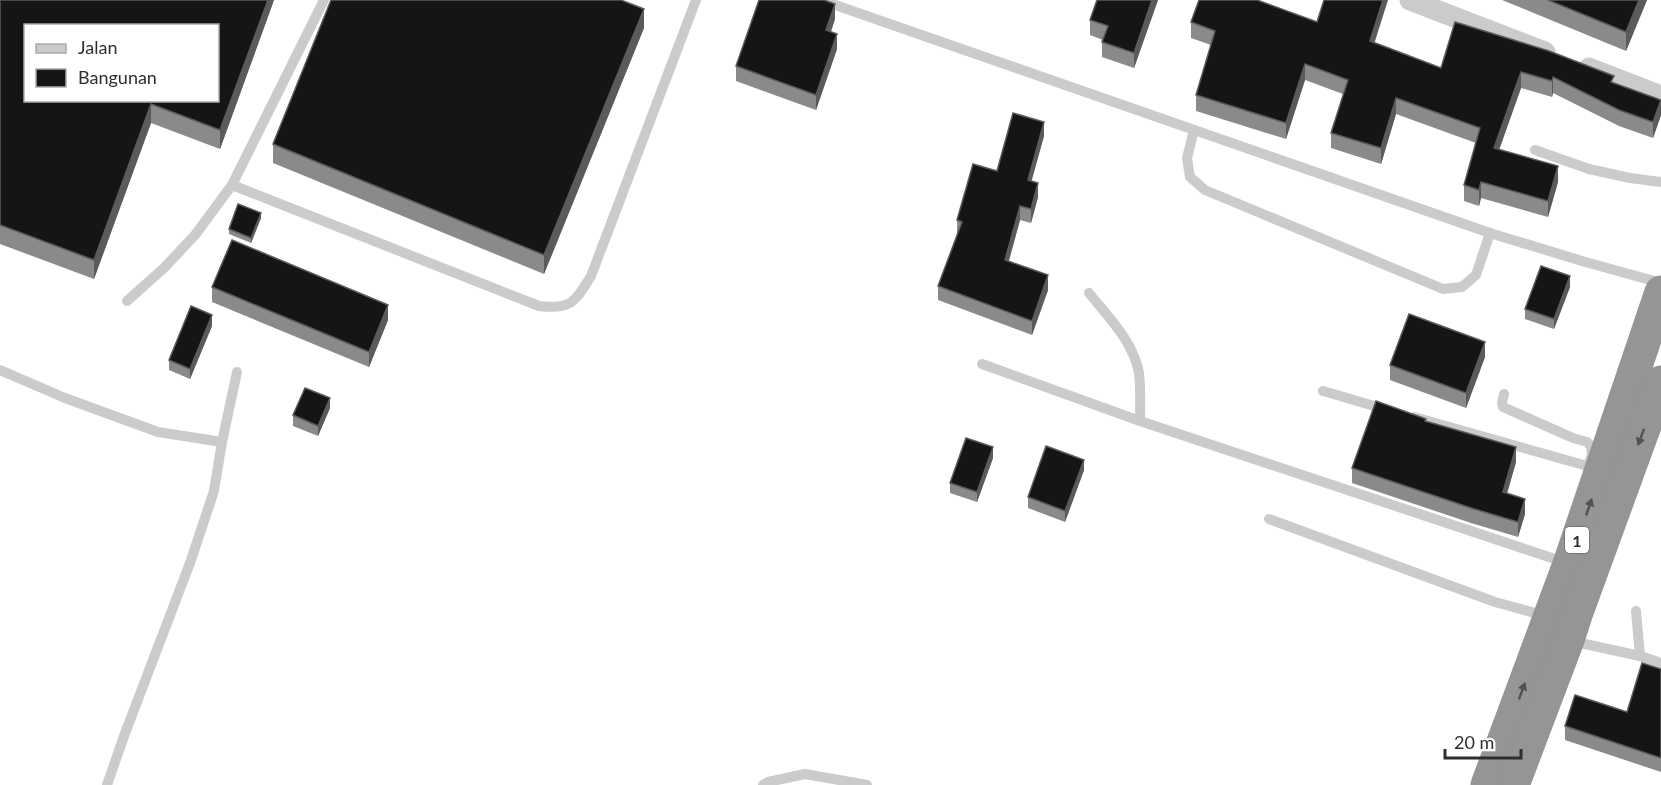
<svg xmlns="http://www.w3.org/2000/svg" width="1661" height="785" viewBox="0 0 1661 785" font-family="Lato,sans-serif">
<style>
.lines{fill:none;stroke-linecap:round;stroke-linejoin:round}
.lane{stroke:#cbcbcb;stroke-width:10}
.street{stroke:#cbcbcb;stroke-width:21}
.highway{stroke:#959595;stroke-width:33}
.wall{fill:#8a8a8a}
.shaded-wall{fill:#5b5b5b}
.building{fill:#151515;stroke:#5b5b5b;stroke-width:1.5;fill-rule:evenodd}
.oneway{fill:#525252}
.labels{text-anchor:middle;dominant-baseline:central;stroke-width:6;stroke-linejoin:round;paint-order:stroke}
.shield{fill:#fff;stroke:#6d6d6d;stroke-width:1.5}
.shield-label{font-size:16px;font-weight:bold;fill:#2e2e2e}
</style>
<rect width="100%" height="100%" fill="#fff"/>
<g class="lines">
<g class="lane">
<path d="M821 0 1490 233 1582 261 1661 283"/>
<path d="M1194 130 1187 158 1190 177 1205 190 1443 289 1462 287 1476 275 1490 233"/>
<path d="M1535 150 1589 169 1630 178 1661 182"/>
<path d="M232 185 539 306C571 310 575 302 591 276L696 0"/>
<path d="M1089 293C1109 318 1133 341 1139 373 1141 389 1140 406 1140 421"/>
<path d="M127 301 164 268 195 235 232 185 324 0"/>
<path d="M982 364 1140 421 1567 563"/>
<path d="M0 370 65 398 158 432 222 442"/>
<path d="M1323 391 1388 410"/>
<path d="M1504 394 1502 403 1503 407 1573 438 1587 442 1591 446 1592 455 1590 460"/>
<path d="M1414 417 1598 469"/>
<path d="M1269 519 1495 602 1546 616"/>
<path d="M1636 611 1640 656"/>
<path d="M1571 641 1640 656 1661 663"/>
<path d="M107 785 124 736 190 563 214 491 222 442 237 372"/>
<path d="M763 785 768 782 805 774 867 785"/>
</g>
<g class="street">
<path d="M1410 0 1545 52"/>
<path d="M1589 68 1661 96"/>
</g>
<g class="highway">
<path d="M1487 785 1569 564 1661 292"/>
<path d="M1513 785 1568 640 1577 612 1661 382"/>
</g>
</g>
<g class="wall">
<path d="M0 0H274L220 149 151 123 94 279 0 244Z"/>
<path d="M1158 0 1134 68 1102 57V42L1103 40 1090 35V20Z"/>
<path d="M1502 0H1647L1626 51Z"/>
<path d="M835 19 831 32 837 49 816 110 736 81V66Z"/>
<path d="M1191 22 1374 43 1441 68 1455 22 1614 83 1661 115 1653 138 1619 126 1553 93 1552 97 1521 88 1499 150 1558 182 1548 217 1481 198 1479 206 1464 201V185L1476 143 1396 114 1381 164 1331 148V133L1343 94 1305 80 1286 139 1196 111V95L1211 45 1191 38Z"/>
<path d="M644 28 544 274 273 163V144Z"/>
<path d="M1044 136 1031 181 1038 197 1031 223 1020 220 1009 261 1048 290 1032 335 938 300V286L957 235V220L997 171Z"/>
<path d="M261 218 251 243 229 234V229Z"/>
<path d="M212 287 388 320 369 367 212 302Z"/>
<path d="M1570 287 1554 329 1525 319V309Z"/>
<path d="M212 326 190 379 169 370V360Z"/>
<path d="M1485 357 1466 408 1390 380V365Z"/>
<path d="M330 408 318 436 293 426V415Z"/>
<path d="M1426 421 1516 462 1507 494 1525 514 1518 537 1471 523 1352 483V468Z"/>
<path d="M993 458 977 502 950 493V483Z"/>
<path d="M1084 470 1065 522 1028 508V497Z"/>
<path d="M1661 669V772L1565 740V726L1627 712Z"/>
</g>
<g class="shaded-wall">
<path d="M268 0H274L220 149V130Z"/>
<path d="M1152 0H1158L1134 68V53Z"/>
<path d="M1383 0H1388L1370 57V41Z"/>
<path d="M1639 0H1647L1626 51V32Z"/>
<path d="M835 4V19L826 45V30Z"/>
<path d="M644 9V28L544 274V255Z"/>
<path d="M837 34V49L816 110V95Z"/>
<path d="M1305 64V80L1286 139V123Z"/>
<path d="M1521 72V88L1494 164V148Z"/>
<path d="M1553 77V93L1552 97V81Z"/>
<path d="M1396 98V114L1381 164V148Z"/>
<path d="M1661 100V115L1653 138V122Z"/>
<path d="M151 104V123L94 279V260Z"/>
<path d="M1044 122V136L1028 194V180Z"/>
<path d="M1558 166V182L1548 217V201Z"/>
<path d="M1481 182V198L1479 206V190Z"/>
<path d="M1038 183V197L1031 223V209Z"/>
<path d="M1020 206V220L1005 274V260Z"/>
<path d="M261 213V218L251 243V238Z"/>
<path d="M1048 275V290L1032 335V321Z"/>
<path d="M1570 276V287L1554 329V319Z"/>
<path d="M388 305V320L369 367V352Z"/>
<path d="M212 315V326L190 379V369Z"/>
<path d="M1485 342V357L1466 408V393Z"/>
<path d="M330 398V408L318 436V426Z"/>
<path d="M993 447V458L977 502V492Z"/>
<path d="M1516 447V462L1503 507V492Z"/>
<path d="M1084 460V470L1065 522V511Z"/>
<path d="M1525 499V514L1518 537V522Z"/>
</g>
<g class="building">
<path d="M0 0H268L220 130 151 104 94 260 0 225ZM26 26H218V100H26Z"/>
<path d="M331 0H621L644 9 544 255 273 144Z"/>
<path d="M759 0H824L835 4 826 30 837 34 816 95 736 66Z"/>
<path d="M1097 0H1152L1134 53 1102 42 1108 26 1090 20Z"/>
<path d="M1199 0H1257L1317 22 1324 0H1383L1370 41 1441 68 1455 22 1549 51 1614 76 1611 82 1661 100 1653 122 1619 110 1553 77 1552 81 1521 72 1494 148 1558 166 1548 201 1481 182 1479 190 1464 185 1480 128 1396 98 1381 148 1331 133 1348 80 1305 64 1286 123 1196 95 1215 31 1191 22Z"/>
<path d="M1548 0H1639L1626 32Z"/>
<path d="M1013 113 1044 122 1028 180 1038 183 1031 209 1020 206 1005 260 1048 275 1032 321 938 286 962 222 957 220 973 164 997 171Z"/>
<path d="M238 204 261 213 251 238 229 229Z"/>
<path d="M232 240 388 305 369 352 212 287Z"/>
<path d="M1541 266 1570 276 1554 319 1525 309Z"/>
<path d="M191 306 212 315 190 369 169 360Z"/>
<path d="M1409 314 1485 342 1466 393 1390 365Z"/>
<path d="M305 388 330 398 318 426 293 415Z"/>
<path d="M1376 401 1426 419 1425 421 1516 447 1503 492 1525 499 1518 522 1471 508 1352 468Z"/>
<path d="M966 438 993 447 977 492 950 483Z"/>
<path d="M1046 446 1084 460 1065 511 1028 497Z"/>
<path d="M1642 663 1661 669V758L1565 726 1575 695 1627 712Z"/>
</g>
<defs><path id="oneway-solid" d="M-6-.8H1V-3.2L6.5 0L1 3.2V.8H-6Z" transform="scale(1.5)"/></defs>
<g class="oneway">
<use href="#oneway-solid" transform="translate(1641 437) rotate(110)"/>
<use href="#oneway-solid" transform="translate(1589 507) rotate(-71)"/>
<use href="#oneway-solid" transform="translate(1522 691) rotate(-70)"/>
</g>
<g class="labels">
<rect class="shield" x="1565" y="527" width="24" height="26" rx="4.5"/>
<g class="shield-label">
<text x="1577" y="540">1</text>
</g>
</g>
<rect x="24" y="24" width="195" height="78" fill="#ffffff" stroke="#ababab" stroke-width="1.5"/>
<rect x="36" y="44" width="30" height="9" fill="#cbcbcb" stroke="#ababab" stroke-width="1.5"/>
<text x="78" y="54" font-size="18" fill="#2e2e2e">Jalan</text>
<rect x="36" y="69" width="30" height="18" fill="#151515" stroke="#ababab" stroke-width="1.5"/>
<text x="78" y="84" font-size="18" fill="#2e2e2e">Bangunan</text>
<path d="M1445 749v9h76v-9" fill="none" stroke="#2e2e2e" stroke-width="3"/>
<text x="1454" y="749" font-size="18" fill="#2e2e2e" stroke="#ffffff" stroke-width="4.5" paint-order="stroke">20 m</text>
</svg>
